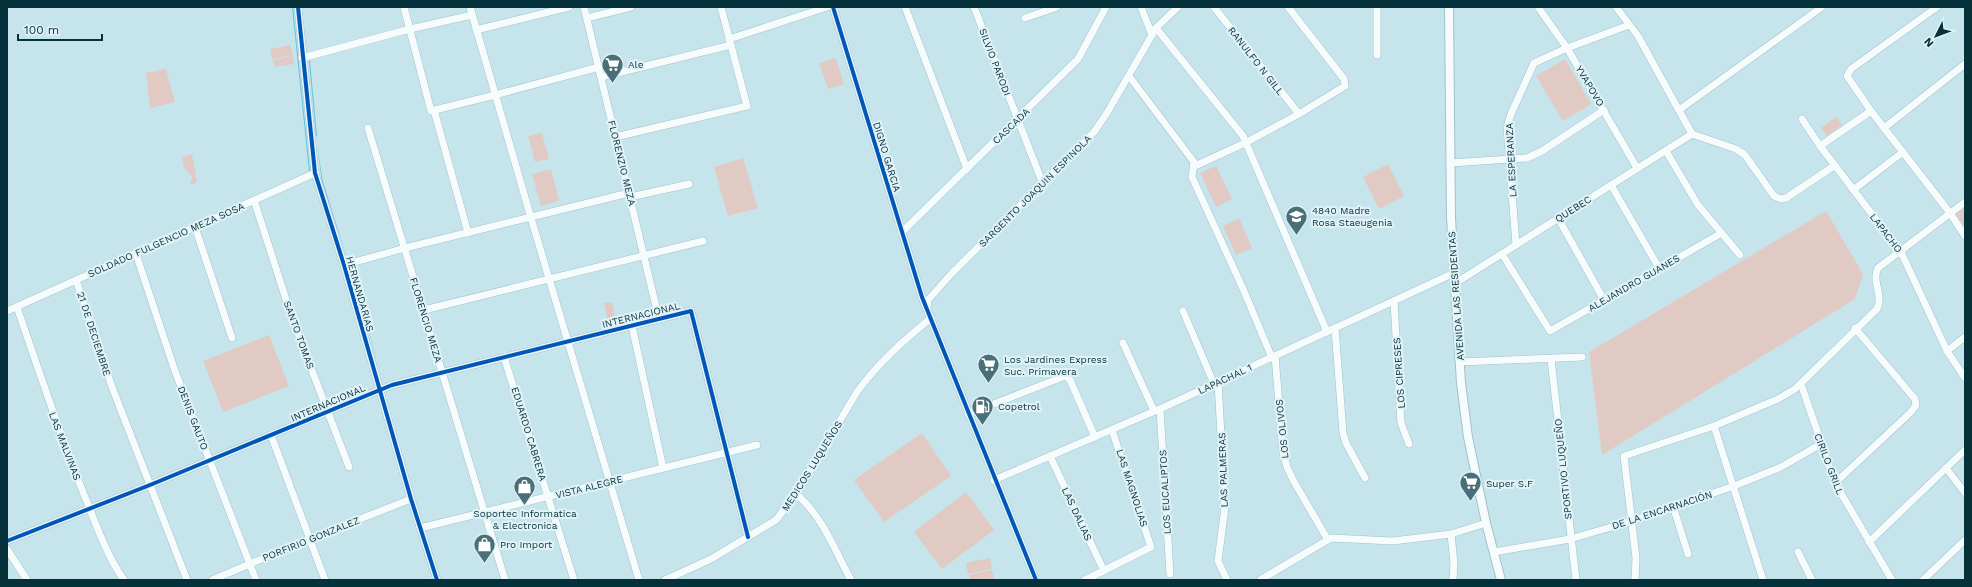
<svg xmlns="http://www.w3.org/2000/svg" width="1972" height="587" viewBox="0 0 1972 587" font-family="'Work Sans',sans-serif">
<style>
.green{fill:#e2cac4}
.water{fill:#5ec5db}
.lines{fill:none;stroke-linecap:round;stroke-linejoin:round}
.minor-casing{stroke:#a2c2ca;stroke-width:8}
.major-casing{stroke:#a2c2ca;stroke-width:10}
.minor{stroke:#f6fbfc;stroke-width:7}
.major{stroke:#f6fbfc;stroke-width:8}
.cycleway-casing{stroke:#e2f3f8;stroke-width:6}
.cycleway{stroke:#0057b8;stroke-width:4}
.labels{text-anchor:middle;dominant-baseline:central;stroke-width:4;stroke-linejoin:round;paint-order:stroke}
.street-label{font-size:10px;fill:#05313a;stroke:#e2f3f8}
.poi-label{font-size:10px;fill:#05313a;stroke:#e2f3f8;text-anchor:start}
</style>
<rect width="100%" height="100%" fill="#c6e4ec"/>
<g class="green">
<path d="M290 45 293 55 272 59 270 49Z"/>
<path d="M293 56 294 64 275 67 273 60Z"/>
<path d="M836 58 844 84 828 89 819 63Z"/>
<path d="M1565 59 1591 104 1563 121 1536 76Z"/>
<path d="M166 69 175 102 150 108 146 73Z"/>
<path d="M1836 117 1842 125 1827 136 1821 128Z"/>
<path d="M542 133 549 159 535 162 528 136Z"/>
<path d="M192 154 197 182 190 185 192 176 184 168 182 157Z"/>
<path d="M743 158 758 208 728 216 714 167Z"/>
<path d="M1388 164 1404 196 1379 209 1363 177Z"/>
<path d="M1216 166 1232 199 1216 207 1200 173Z"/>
<path d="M551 169 559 201 541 206 532 174Z"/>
<path d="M1965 208V228L1956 214Z"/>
<path d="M1826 211 1863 274 1855 299 1602 455 1589 352Z"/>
<path d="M1239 218 1252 248 1236 255 1223 226Z"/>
<path d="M612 302 616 321 608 323 604 303Z"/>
<path d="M269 335 289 386 223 412 203 361Z"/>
<path d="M922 433 951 476 884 522 854 480Z"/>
<path d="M966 492 994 530 942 569 914 532Z"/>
<path d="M990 558 992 569 968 574 966 563Z"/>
<path d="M992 570 994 580H970L969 575Z"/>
</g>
<g class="water">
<path d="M292 7H293L310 171H309Z"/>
<path d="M309 61H310L317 136H316Z"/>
<path d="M317 145 323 182 347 258 322 182Z"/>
<path d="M351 268 378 364 350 269Z"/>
</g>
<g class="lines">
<defs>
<g id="minor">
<path d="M298 7 315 173 344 265 411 499 437 580"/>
<path d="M404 7 431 111 495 95 599 67"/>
<path d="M470 7 531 218 639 580"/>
<path d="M584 7 659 319"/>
<path d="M833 7 922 297 1036 580"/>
<path d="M905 7 967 169"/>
<path d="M974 7 1043 184"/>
<path d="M1141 7 1152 35"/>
<path d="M1214 7 1299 114"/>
<path d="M1538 7 1567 48 1637 168"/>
<path d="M1616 7 1638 36 1692 134 1736 149 1745 155 1774 196 1781 199 1786 198 1834 166"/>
<path d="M1937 7 1851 69 1847 76 1871 111 1950 213 1965 236"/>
<path d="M587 18 631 7"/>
<path d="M1025 18 1057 7"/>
<path d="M1156 28 1243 136 1327 332"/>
<path d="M476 30 569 7"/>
<path d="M729 39 827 7"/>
<path d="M1377 55V7"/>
<path d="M302 58 410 29 472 15"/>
<path d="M1129 76 1194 162 1192 177 1244 291 1272 358"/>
<path d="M601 77 731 45"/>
<path d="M434 110 468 233"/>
<path d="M1679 110 1822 7"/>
<path d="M1802 119 1820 146 1901 252 1947 351 1965 378"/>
<path d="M368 128 505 580"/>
<path d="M1884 128 1965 64"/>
<path d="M615 137 747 106 721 7"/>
<path d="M1820 146 1871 111"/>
<path d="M1666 151 1698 205 1740 255"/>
<path d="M1450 163 1527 158 1542 151 1604 110"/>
<path d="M1195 166 1245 143 1299 114 1345 86 1344 79 1288 7"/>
<path d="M1611 185 1659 268"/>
<path d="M1853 190 1903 152"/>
<path d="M630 197 689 184"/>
<path d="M254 200 293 321 349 467"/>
<path d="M1558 218 1604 300"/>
<path d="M195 227 232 338"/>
<path d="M902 232 1078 59 1106 7"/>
<path d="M1516 245 1507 127 1511 114 1534 63 1567 48 1629 25"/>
<path d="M136 254 175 371 256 580"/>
<path d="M1502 254 1550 331 1720 234"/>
<path d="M344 265 405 248 629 193"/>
<path d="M76 280 112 387 187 580"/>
<path d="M1454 284 1692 134"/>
<path d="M1394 301 1401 423 1409 444"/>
<path d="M17 307C38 369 59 431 83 492 95 521 106 555 124 580"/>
<path d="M927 308 928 300 952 273 1094 132 1107 113 1156 28 1178 7"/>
<path d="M424 310 703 241"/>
<path d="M7 311 315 173"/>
<path d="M1183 311 1214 384"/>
<path d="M632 326 663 468"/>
<path d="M1335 328 1343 433 1346 443 1365 478"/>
<path d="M1123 343 1154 411"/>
<path d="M1947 351 1965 337"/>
<path d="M1275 356 1283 452 1287 467 1293 480 1328 540"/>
<path d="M504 357 574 580"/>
<path d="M1551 359 1576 580"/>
<path d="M1460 362 1582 357"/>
<path d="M1218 382 1225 507 1218 561 1227 580"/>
<path d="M1801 384 1835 483 1892 580"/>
<path d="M1160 409 1170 574"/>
<path d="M968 414 1065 376 1070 380 1095 437"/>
<path d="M1714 426 1763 580"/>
<path d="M271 435 325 580"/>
<path d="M1050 456 1104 571"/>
<path d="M1946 468 1965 493"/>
<path d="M994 480 1162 408 1454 273"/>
<path d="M1835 483 1911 412 1916 405 1915 399 1855 328"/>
<path d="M796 494C822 515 835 551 851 580"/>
<path d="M1673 506 1688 554"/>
<path d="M420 528 757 445"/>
<path d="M1451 534 1454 563 1453 580"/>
<path d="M7 541 150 485 392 385 691 311 748 537"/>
<path d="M1869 542 1965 450"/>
<path d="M7 549 27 580"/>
<path d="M1494 552 1570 539 1632 521 1734 486 1781 467 1821 444"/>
<path d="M1798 552 1812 580"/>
<path d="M212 580 309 539 411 499"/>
<path d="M665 580 711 559 776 520 796 494 857 392C878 363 903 341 931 318"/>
<path d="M1085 580 1151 547 1112 430"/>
<path d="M1260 580 1331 538 1393 541 1451 534 1486 523"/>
<path d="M1635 580 1636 558 1624 456 1714 426 1778 399 1795 389 1877 309C1884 295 1871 281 1878 268L1965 202"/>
<path d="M1923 580 1965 540"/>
</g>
<path id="major" d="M1449 7 1451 218 1461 383 1468 437 1486 523 1501 580"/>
</defs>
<use href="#minor" class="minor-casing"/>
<use href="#major" class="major-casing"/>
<use href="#minor" class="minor"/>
<use href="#major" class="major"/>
<defs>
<g id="cycleway">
<path d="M298 7 315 173 344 265 411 499 437 580"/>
<path d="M833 7 922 297 1036 580"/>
<path d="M7 541 150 485 392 385 691 311 748 537"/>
</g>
</defs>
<use href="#cycleway" class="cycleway-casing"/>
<use href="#cycleway" class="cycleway"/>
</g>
<defs>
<symbol id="supermarket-pin" viewBox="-11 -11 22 30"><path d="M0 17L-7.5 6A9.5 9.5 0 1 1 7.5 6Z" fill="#497078" stroke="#e2f3f8"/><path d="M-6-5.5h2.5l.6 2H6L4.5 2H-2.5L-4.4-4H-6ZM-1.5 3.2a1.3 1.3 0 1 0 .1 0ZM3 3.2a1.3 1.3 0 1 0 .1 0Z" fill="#fff"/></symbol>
<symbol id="school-pin" viewBox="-11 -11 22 30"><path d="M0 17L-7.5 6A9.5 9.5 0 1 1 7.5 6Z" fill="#497078" stroke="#e2f3f8"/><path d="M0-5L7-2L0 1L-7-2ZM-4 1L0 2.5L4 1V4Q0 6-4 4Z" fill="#fff"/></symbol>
<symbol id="fuel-pin" viewBox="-11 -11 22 30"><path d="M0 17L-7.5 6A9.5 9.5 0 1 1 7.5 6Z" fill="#497078" stroke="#e2f3f8"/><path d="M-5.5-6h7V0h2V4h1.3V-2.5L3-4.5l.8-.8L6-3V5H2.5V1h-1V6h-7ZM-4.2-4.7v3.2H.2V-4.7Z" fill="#fff"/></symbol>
<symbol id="shop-pin" viewBox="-11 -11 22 30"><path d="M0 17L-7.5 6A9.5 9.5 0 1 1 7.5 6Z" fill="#497078" stroke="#e2f3f8"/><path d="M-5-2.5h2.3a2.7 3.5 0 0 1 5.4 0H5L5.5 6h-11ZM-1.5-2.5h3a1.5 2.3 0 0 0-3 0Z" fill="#fff"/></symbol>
</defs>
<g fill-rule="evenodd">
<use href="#supermarket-pin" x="600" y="52" width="25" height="34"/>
<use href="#school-pin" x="1284" y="204" width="25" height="34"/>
<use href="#supermarket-pin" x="976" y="352" width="25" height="34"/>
<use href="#fuel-pin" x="970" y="394" width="25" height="34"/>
<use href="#supermarket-pin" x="1458" y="470" width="25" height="34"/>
<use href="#shop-pin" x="512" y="474" width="25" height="34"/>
<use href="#shop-pin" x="472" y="532" width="25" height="34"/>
</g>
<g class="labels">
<g class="street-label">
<text transform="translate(1256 61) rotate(52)">RANULFO N GILL</text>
<text transform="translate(995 62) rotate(69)">SILVIO PARODI</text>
<text transform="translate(1590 86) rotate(59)">YVAPOVO</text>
<text transform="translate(1011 126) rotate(-44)">CASCADA</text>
<text transform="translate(887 157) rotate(73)">DIGNO GARCIA</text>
<text transform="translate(1511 160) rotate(-93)">LA ESPERANZA</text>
<text transform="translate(622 163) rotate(76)">FLORENZIO MEZA</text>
<text transform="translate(1035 191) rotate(-45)">SARGENTO JOAQUIN ESPINOLA</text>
<text transform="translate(1573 209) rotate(-32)">QUEBEC</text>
<text transform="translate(1886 233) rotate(53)">LAPACHO</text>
<text transform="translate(166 240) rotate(-24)">SOLDADO FULGENCIO MEZA SOSA</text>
<text transform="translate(1634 283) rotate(-30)">ALEJANDRO GUANES</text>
<text transform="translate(360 294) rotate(74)">HERNANDARIAS</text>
<text transform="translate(1456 296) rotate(-94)">AVENIDA LAS RESIDENTAS</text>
<text transform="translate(641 315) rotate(-14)">INTERNACIONAL</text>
<text transform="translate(426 320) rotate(73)">FLORENCIO MEZA</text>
<text transform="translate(94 334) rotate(72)">21 DE DECIEMBRE</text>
<text transform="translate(299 335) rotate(70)">SANTO TOMAS</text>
<text transform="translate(1399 373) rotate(-94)">LOS CIPRESES</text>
<text transform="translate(1225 379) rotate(-25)">LAPACHAL 1</text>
<text transform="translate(328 403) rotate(-23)">INTERNACIONAL</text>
<text transform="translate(193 418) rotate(69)">DENIS GAUTO</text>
<text transform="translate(1282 429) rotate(-96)">LOS OLIVOS</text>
<text transform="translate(529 434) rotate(73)">EDUARDO CABRERA</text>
<text transform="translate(65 446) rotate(69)">LAS MALVINAS</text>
<text transform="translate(1829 464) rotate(69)">CIRILO GRILL</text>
<text transform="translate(812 466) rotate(-58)">MEDICOS LUQUEÑOS</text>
<text transform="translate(1563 469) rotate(-96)">SPORTIVO LUQUEÑO</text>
<text transform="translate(1223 470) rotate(-92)">LAS PALMERAS</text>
<text transform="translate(589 487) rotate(-14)">VISTA ALEGRE</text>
<text transform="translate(1132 488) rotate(72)">LAS MAGNOLIAS</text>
<text transform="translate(1165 492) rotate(-93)">LOS EUCALIPTOS</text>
<text transform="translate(1662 510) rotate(-18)">DE LA ENCARNACIÓN</text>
<text transform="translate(1077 514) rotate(65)">LAS DALIAS</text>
<text transform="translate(311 539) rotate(-22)">PORFIRIO GONZALEZ</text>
</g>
<g class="poi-label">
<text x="628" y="64">Ale</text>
<text x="1312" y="210">4840 Madre<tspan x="1312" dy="12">Rosa Staeugenia</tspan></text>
<text x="1004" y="359">Los Jardines Express<tspan x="1004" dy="12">Suc. Primavera</tspan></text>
<text x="998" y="406">Copetrol</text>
<text x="1486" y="483">Super S.F</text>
<text x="525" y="513" text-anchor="middle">Soportec Informatica<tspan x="525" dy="12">&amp; Electronica</tspan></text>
<text x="500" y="544">Pro Import</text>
</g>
</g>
<rect width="1972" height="587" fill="none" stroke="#05313a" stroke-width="16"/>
<g transform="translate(1936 36) rotate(228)" stroke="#e2f3f8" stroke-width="3" paint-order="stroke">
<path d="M0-3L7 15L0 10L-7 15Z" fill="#05313a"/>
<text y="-6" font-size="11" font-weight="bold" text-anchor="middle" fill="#05313a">N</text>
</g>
<path d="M18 34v6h84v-6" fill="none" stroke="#05313a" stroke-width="2"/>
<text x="24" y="34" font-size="12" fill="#05313a" stroke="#e2f3f8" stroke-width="3" paint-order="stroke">100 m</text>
</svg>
